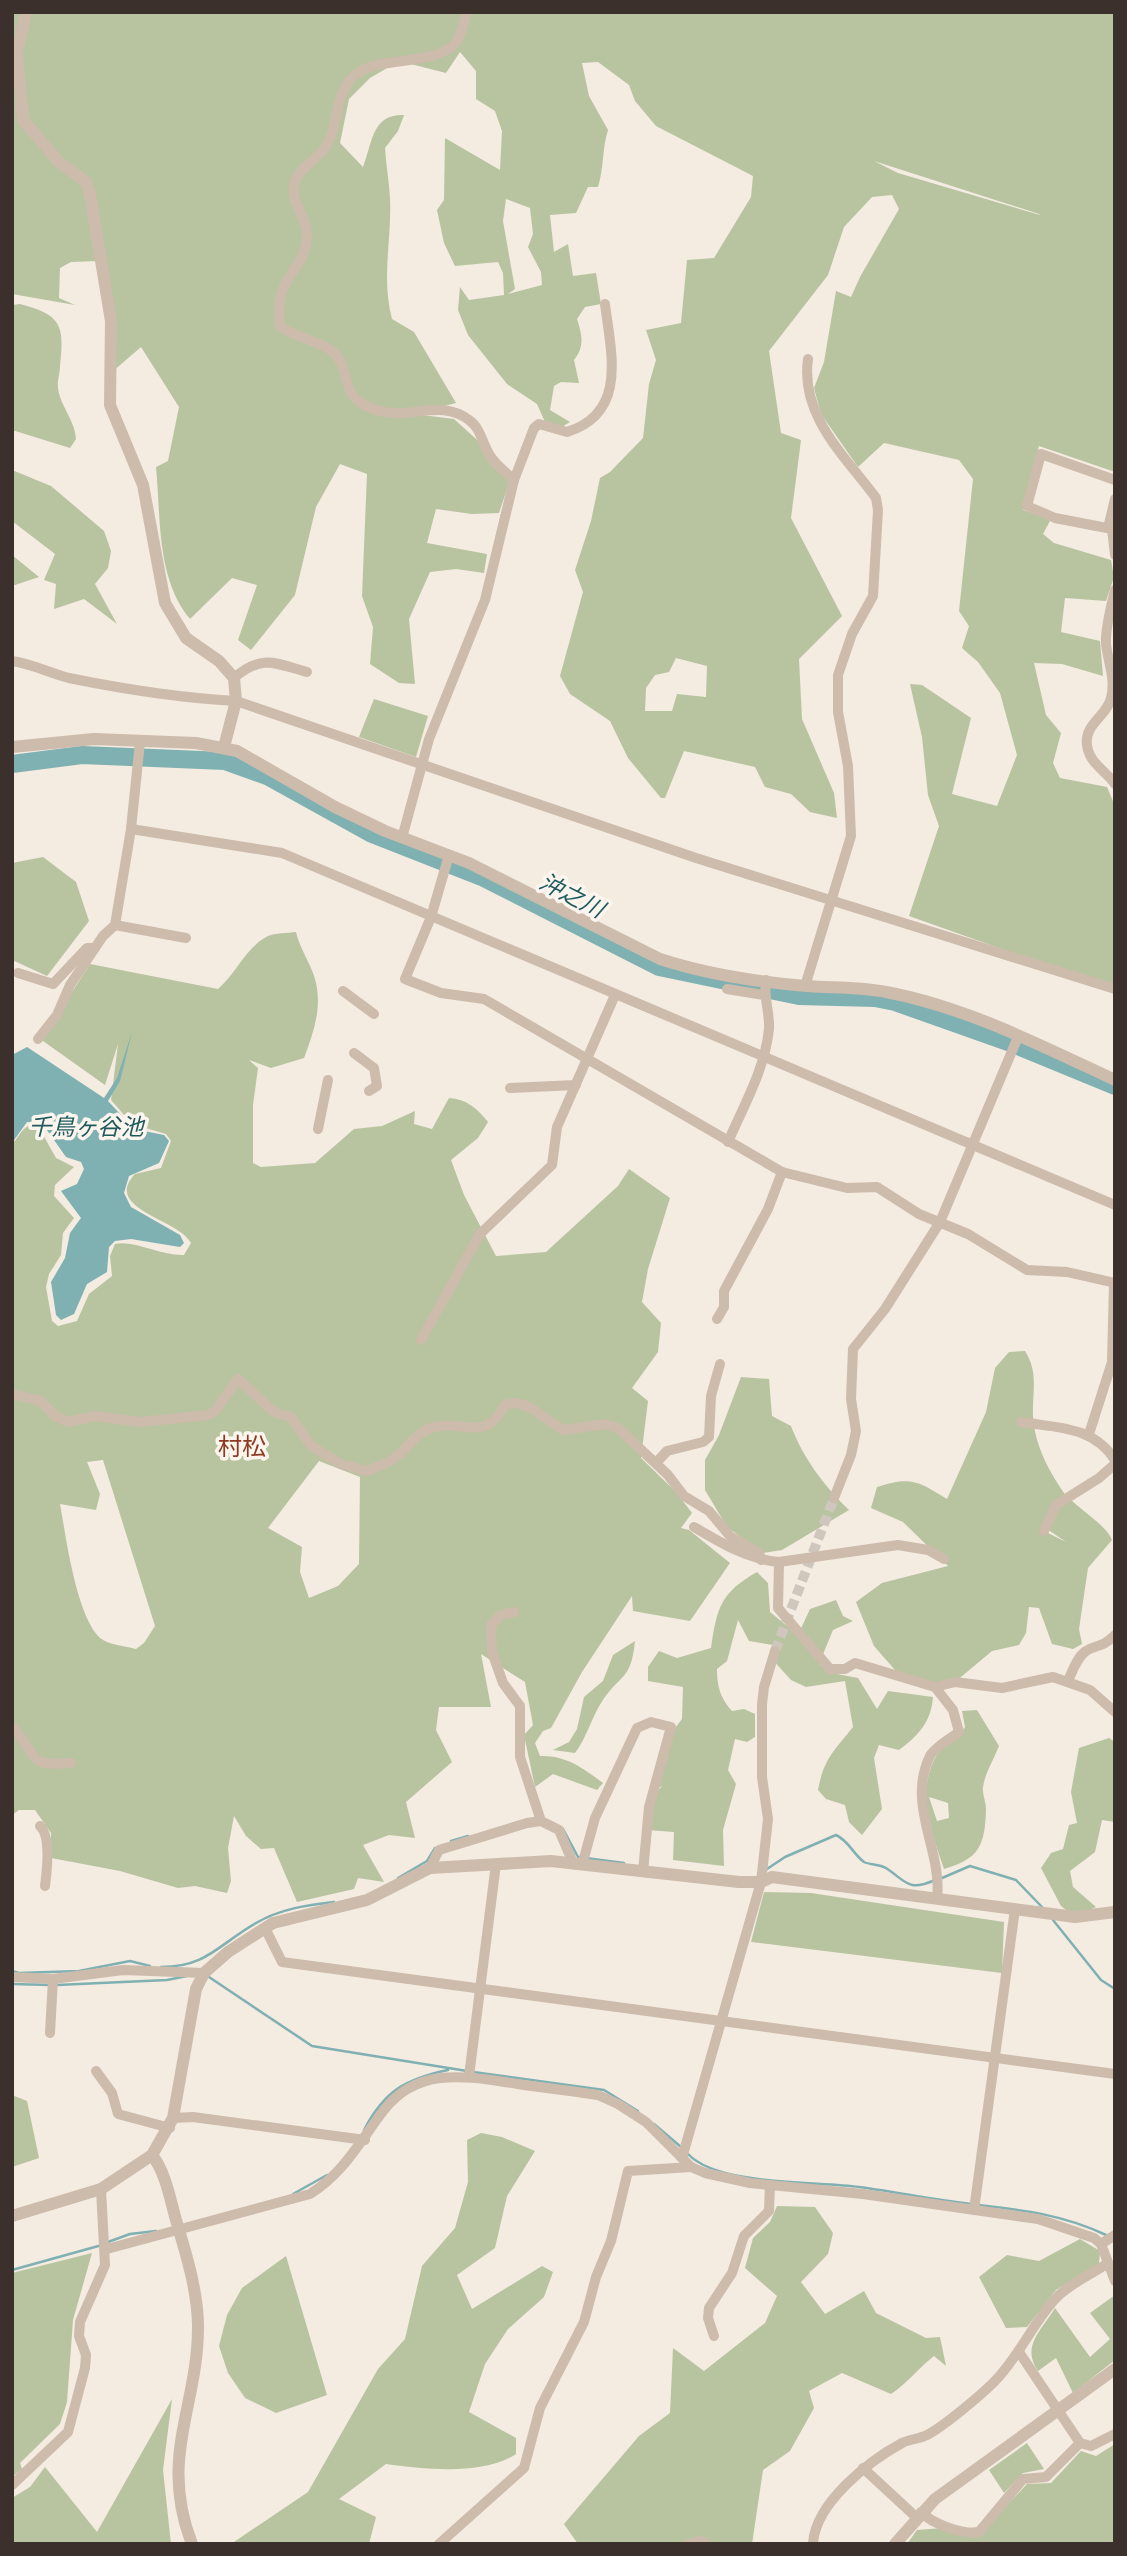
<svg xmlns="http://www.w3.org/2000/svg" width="1127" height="2556" viewBox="0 0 1127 2556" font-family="'Titillium Web','Noto Sans JP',sans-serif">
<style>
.green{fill:#b8c4a0;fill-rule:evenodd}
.water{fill:#7fb0b2}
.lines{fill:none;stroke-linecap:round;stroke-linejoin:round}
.stream{stroke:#7fb0b2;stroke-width:2.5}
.river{stroke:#7fb0b2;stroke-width:18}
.minor-tunnel{stroke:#cfc6bd;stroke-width:10;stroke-dasharray:10 5;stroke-linecap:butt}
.minor{stroke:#cdbbac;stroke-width:10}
.tertiary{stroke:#cdbbac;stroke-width:12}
.labels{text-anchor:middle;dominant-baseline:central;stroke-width:7;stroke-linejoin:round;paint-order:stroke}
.water-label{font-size:23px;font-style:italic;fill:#1f5a5e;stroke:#fbf5ee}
.quarter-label{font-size:24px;fill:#8c3b22;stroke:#fbf5ee}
</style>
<rect width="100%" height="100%" fill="#f4ebe1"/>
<g class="green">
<path d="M12 12H1115V472L1039 446 1023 510 1051 519 1043 534 1054 543 1111 560 1114 577 1106 601 1065 598 1061 632 1100 641 1103 676 1062 664 1034 663 1046 715 1061 733 1053 763 1060 778 1107 787 1115 806V989L909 916 939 826 928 795 922 737 910 684 922 685 971 718 952 794 997 806 1017 755 1000 693 978 662 962 648 969 626 959 611 973 479 959 460 884 443 858 467 821 414 814 388 824 362 836 291 851 297 860 277 899 209 892 195 872 197 844 227 828 275 769 351 781 433 801 440 791 518 842 616 799 659 802 719 834 793 837 818 810 812 791 794 765 787 755 767 684 751 665 798H661L628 758 610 721 570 694 560 676 583 592 575 570 591 521 600 478 610 472 643 438 649 384 656 360 646 330 681 323 687 260 714 258 751 197 753 176 656 126 635 101 629 85 598 62 582 63 589 96 608 130C602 149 604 167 598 187H588L576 213 550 215 554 252 568 244 573 276 596 273 601 304 585 307 577 319C582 335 585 346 574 360L579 383 561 382 554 386 550 410 570 422 560 428 545 422 537 404 507 384 468 335 458 310 460 287 469 300 504 295 503 273 498 262 455 266 444 243 437 210 444 200 445 138 500 170 502 131 495 111 476 99V71L460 52 446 73 399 61 370 78 349 99 340 143 363 167C373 141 372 114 404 115L398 131 385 148C386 165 389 181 390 198 392 240 381 277 392 319L414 332 456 403 414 414 454 419 486 448 490 464 511 477 499 513 472 514 436 509 427 543 487 554 484 573 456 569 430 572 409 619 415 684 399 683 370 664 373 627 362 596 367 474 340 464 316 507 295 595 251 650 238 640 257 585 232 578 190 619C156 578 161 518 156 467L168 461 179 407 141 347 112 372 99 261 71 262 60 268 59 298 75 305 12 294ZM874 161 1039 214 1040 215 898 173ZM506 199 530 208 533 234 528 247 541 272 542 285 508 294 515 289 503 221ZM676 658 707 666 706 697 677 694 672 711H645L646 688 655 675 669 672Z"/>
<path d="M20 304C60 315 65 323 60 366 60 373 57 381 58 388 60 406 75 420 76 439L70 448 12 430V305Z"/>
<path d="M12 470 51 486 104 531 111 551 108 568 95 584 117 624 84 599 54 609 56 584 44 580 55 554 12 521Z"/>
<path d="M12 555 39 577 12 586Z"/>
<path d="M374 699 428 716 416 757 359 737Z"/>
<path d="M43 857 76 882 89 921 47 976 12 960V863Z"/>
<path d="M296 932C300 950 313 967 316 983 322 1009 313 1034 304 1058L271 1068 249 1060 258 1068 253 1105V1163L261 1167 315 1163 354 1129 382 1126 415 1111 414 1124 432 1129 449 1098C466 1099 477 1108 488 1122L478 1138 451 1160 464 1195 496 1256 546 1252 618 1186 629 1169 670 1198 648 1269 642 1302 661 1323 658 1352 632 1388 648 1401 641 1458 676 1492 692 1513 681 1528 689 1530 730 1563 690 1621 633 1611 632 1596 582 1672 551 1728 543 1731 535 1743 540 1756C566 1755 583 1768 603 1783L597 1790 553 1774 535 1787 524 1735 533 1725 525 1682 481 1654 491 1707H439L436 1730 452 1762 406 1802 415 1838 389 1835 363 1845 384 1882 358 1878 354 1889 297 1902 274 1848 261 1849 246 1836 234 1816 228 1848 231 1881 227 1893 195 1886 178 1888 120 1871 51 1858V1833L35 1810H19L12 1815V1144C20 1136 23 1124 37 1124L56 1158 74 1167 55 1185 54 1196 74 1218 63 1233 61 1255 49 1274 46 1287 52 1321 58 1326 77 1321 89 1294 112 1276 110 1256 115 1244C135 1240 160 1256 184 1255L191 1243C179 1219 102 1209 135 1174L161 1168 171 1141 166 1134 132 1124 111 1100 118 1044 105 1085 43 1041V1037L90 964 218 989C236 974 246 947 268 936 275 933 287 933 296 932ZM103 1460 155 1626 144 1643 136 1649C126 1646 108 1645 100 1638 76 1615 66 1537 60 1504L96 1510 100 1494 87 1462ZM319 1461 360 1477 359 1564 338 1586 309 1598 300 1572 302 1547 268 1528Z"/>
<path d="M1025 1351C1039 1373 1032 1392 1033 1416 1035 1447 1049 1471 1066 1496L1051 1507 1044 1531 1066 1542 1047 1529 1056 1505 1070 1499C1082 1511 1107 1526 1112 1540L1088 1568 1079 1629 1082 1644 1073 1649 1052 1644 1039 1608 1029 1607 1026 1633 1019 1645 992 1651 955 1682 935 1687 902 1678 874 1646 856 1602 882 1583 948 1566 903 1522 871 1508 877 1487C911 1476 918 1481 947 1499L986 1412 995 1368 1009 1352Z"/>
<path d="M741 1377 769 1379 772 1416 791 1426C803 1458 825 1487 849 1510L782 1550 763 1553 727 1527 705 1490V1460L719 1435Z"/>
<path d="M757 1572 768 1583 770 1612 798 1635 810 1609 836 1600 843 1616 853 1621 833 1630 819 1664 832 1673 858 1678 877 1709 888 1691 933 1697C931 1722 919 1735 899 1750L879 1745 874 1758 882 1809 862 1835 849 1822 845 1805 826 1799 818 1790C824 1758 834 1751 853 1727L845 1681 806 1687 791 1680 772 1659 773 1645 749 1641 738 1620 727 1661 717 1669C717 1686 720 1698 732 1711L744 1709 755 1714V1737L747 1742 735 1739 728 1770 736 1784 723 1830 724 1866 673 1860 674 1832 647 1830 651 1799 662 1786 654 1790 669 1736 682 1719 683 1687 648 1681V1667L659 1651 677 1658 711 1648C717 1608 720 1593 757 1572Z"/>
<path d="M635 1641C631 1682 619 1674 601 1703 591 1719 587 1737 575 1753L553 1750 569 1742 577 1729 584 1697 603 1681 613 1655Z"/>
<path d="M977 1710 999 1746C994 1759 985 1773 983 1787 982 1794 986 1802 986 1809 985 1846 979 1859 944 1869 932 1832 916 1796 935 1758 941 1746 958 1740 965 1727L962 1711ZM929 1797 948 1803 949 1818 937 1821Z"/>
<path d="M1109 1738 1115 1742V1822L1102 1820 1095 1852 1070 1871 1073 1887 1096 1907 1075 1917 1061 1906 1041 1868 1051 1853 1063 1849 1069 1825 1077 1823 1071 1792 1079 1748Z"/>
<path d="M764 1892 811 1893 1004 1922 1002 1973 751 1942Z"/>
<path d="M12 2095 27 2101 39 2158 12 2167Z"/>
<path d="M481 2133 502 2137 535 2151 507 2196 495 2248 457 2275 472 2309 542 2266 553 2272 544 2297 508 2329 485 2364 469 2412 516 2438V2454C483 2476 424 2469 386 2464L339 2499 376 2517 369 2544H231L308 2492 378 2369 405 2339 422 2266 455 2228 468 2182 467 2140Z"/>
<path d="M777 2206 815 2207 833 2233 828 2254 801 2282 825 2314 864 2291 876 2313 926 2338 940 2337 946 2366 934 2356C918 2368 908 2383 891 2394L842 2373 809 2391 814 2408 790 2451 763 2470 752 2544H578L564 2524 639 2436 670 2413 673 2348 704 2371 765 2323 777 2296 745 2268 753 2238 770 2222Z"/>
<path d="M1080 2239 1100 2251 1099 2264 1056 2290 1027 2327 1006 2328 979 2277 1007 2255 1039 2261Z"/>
<path d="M92 2253 73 2320 67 2402 60 2424 20 2463 22 2469 12 2477V2273Z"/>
<path d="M286 2256 327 2395 276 2413 245 2398 228 2373 219 2346 227 2315 242 2288Z"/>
<path d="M1115 2295V2360L1073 2393 1056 2358 1038 2371C1021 2346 1041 2331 1055 2308L1090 2357 1110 2339 1090 2313Z"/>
<path d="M172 2399 163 2470 171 2544H12V2498L30 2487 45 2467 97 2532Z"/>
<path d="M1027 2443 1044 2469 1023 2473 1004 2493 989 2470Z"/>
<path d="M1115 2444V2544H907L917 2530 943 2528 979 2535 1027 2484 1051 2483 1081 2451 1096 2456Z"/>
</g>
<path class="water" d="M132 1032 120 1081 108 1101 134 1129 164 1135 169 1141 159 1163 129 1176 124 1193 131 1207 180 1235 184 1243 180 1247 131 1239 115 1241 109 1247 107 1272 87 1284 74 1314 61 1320 56 1315 51 1282 65 1258 70 1233 81 1218 61 1191 77 1184 84 1169 81 1162 66 1157 42 1123 27 1122 12 1143V1055L27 1047 104 1098 117 1078Z"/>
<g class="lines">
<g class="stream">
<path d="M563 1829 578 1857 624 1863"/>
<path d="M451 1841 468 1836"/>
<path d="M764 1871 785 1857 836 1835C849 1841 853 1854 864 1862 870 1865 879 1864 886 1868 907 1882 908 1892 935 1880"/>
<path d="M398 1878 427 1861 435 1848"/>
<path d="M942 1878 970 1866 1016 1880 1042 1907"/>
<path d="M1053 1920 1101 1980 1115 1989"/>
<path d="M161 1967C207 1967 219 1944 256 1923 280 1909 307 1905 334 1902"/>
<path d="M12 1971 19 1973 79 1971 130 1961 150 1966"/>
<path d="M206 1975 312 2046 467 2071"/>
<path d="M12 1984 51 1985"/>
<path d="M57 1985 167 1980 187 1976"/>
<path d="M473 2072 604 2090 638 2111"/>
<path d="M654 2124 681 2147"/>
<path d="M364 2130C385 2090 406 2079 448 2070"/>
<path d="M688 2154C718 2186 816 2181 859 2187 897 2192 934 2200 971 2204"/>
<path d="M293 2194 327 2175"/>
<path d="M978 2205C1024 2210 1064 2215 1106 2235"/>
<path d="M108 2242 130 2234 156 2231"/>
<path d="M12 2270 102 2245"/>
</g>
<path class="river" d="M12 764 82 755 225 761 267 776 370 833 482 877 659 967 799 996 875 998 895 1002 1008 1042 1115 1086"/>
<path class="minor-tunnel" d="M775 1651 834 1498"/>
<g class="minor">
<path d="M467 12C464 21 462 35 456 42 437 66 384 56 359 72 332 90 341 125 325 148 316 161 297 168 294 185 291 204 309 220 307 237 304 275 273 274 280 326 296 340 323 339 337 356 352 376 339 398 376 410 411 421 439 398 469 420 481 428 483 446 491 457 497 466 507 473 514 480"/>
<path d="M1115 480 1041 454 1027 506 1055 518 1112 529 1115 555"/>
<path d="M1108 528 1115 499"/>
<path d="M1115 590C1111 607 1105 628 1106 644 1108 663 1116 679 1111 698 1107 716 1084 724 1087 745 1089 763 1105 770 1115 784"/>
<path d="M12 661C33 664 49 673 69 678 123 689 180 698 236 701L696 858 1115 989"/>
<path d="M234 678C262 654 275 663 307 672"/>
<path d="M131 829 282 853 1115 1205"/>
<path d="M402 838 429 739 485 600 514 480 534 428 539 424 567 432C628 413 611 353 605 304"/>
<path d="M449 855 431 917 405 979 441 993 484 999 782 1172 847 1188 877 1187 919 1214 968 1234 1027 1270 1067 1272 1115 1283"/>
<path d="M115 925 186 938"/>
<path d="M18 973 53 984 87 948H95"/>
<path d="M805 986 851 836 848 766 838 712V675L852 634 873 596 878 510 876 498C845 456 800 416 808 359"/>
<path d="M727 989 764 995"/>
<path d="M343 991 374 1014"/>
<path d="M38 1039 57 1015 70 985 103 936 115 925 131 829 140 742"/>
<path d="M354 1053 374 1068 377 1086 369 1091"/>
<path d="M510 1088 576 1085"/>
<path d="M318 1129 328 1080"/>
<path d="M728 1142C744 1105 765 1069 769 1029 770 1012 763 997 766 980"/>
<path d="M717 1319 724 1307V1291L768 1209 782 1172"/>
<path d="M421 1340 480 1234 552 1165 557 1127 615 995"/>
<path d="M12 1394 41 1401 55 1416 68 1422 95 1416 140 1422 208 1415 216 1410 238 1379 274 1412 291 1417 311 1446 341 1464 367 1471C376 1467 388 1464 396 1457 409 1447 417 1431 434 1427 466 1420 485 1443 505 1405 526 1396 546 1422 564 1430L604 1424 618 1428 668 1475 684 1496 709 1511 730 1536 759 1553 761 1560"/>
<path d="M1021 1422C1058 1428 1093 1426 1115 1460"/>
<path d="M1089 1434 1112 1362 1114 1284"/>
<path d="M656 1463 667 1451 703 1442 709 1437 711 1396 720 1364"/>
<path d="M834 1498 851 1455 856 1431 851 1399 853 1349 885 1309 940 1222 1018 1037"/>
<path d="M694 1527C721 1543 747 1559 779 1562L898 1545 928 1550 944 1559"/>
<path d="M1044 1531 1056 1505 1099 1478 1115 1464"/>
<path d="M779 1562 778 1608 830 1669H845L855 1663 935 1687 955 1682 1002 1688 1053 1677 1090 1690 1115 1712"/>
<path d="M514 1612 501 1615 491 1625 492 1652 503 1683 520 1706V1757L541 1821"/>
<path d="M1068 1681C1072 1672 1077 1657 1086 1651 1096 1644 1101 1649 1115 1635"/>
<path d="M935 1687 953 1710 959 1732C951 1738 935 1747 930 1756 906 1805 943 1851 937 1899"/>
<path d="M12 1726C39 1756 25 1767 71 1763"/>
<path d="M40 1826C51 1836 47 1871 45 1886"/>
<path d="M582 1865 595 1818 637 1728 651 1722 671 1727 649 1807 643 1872"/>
<path d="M430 1868 439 1850 527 1823 541 1821 559 1830 573 1863"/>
<path d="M265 1928 282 1962 1115 2074"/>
<path d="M12 1977 53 1979 123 1970 204 1973"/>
<path d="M50 2033 53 1979"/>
<path d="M96 2071 112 2093 118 2114 170 2128"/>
<path d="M469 2076 496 1864"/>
<path d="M173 2118 193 2117 365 2140"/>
<path d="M682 2158 761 1882 768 1819 762 1777V1704L764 1687 775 1651"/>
<path d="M974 2210 1015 1909"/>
<path d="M1101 2244 1115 2235"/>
<path d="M107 2249 310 2194C344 2173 360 2141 384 2110 419 2065 469 2077 518 2084 544 2088 571 2091 598 2095L618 2104 646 2122 691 2167 705 2173 750 2183 863 2194 1038 2219 1094 2238 1101 2244 1115 2281"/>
<path d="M714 2336 708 2318 709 2308 732 2273 744 2236 769 2211 770 2185"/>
<path d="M1019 2352 1080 2443 1091 2446 1115 2434"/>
<path d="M863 2468 916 2517"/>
<path d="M12 2485 68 2432 85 2368 86 2355 79 2336 80 2322 105 2265 101 2189"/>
<path d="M921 2512C932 2524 964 2535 979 2532L1023 2479 1046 2477 1080 2443"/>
<path d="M439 2544 524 2468 540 2408 584 2322 596 2277 611 2241 628 2171 691 2167"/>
<path d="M688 2544 700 2541 707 2544"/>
<path d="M813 2544C815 2503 869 2461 902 2443 910 2439 919 2439 927 2435 943 2427 981 2395 994 2382 1020 2356 1034 2320 1058 2296 1072 2283 1091 2274 1107 2264"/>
</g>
<g class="tertiary">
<path d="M26 12 17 53 23 120 59 162 86 182 90 194 111 321 110 405 143 485 165 603 186 638 219 661 234 678 236 701 224 747"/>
<path d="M12 747 94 739 196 743 237 751 335 807 385 831 469 863 660 959C706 974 758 982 806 986 833 988 860 987 886 992 966 1007 1042 1046 1115 1080"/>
<path d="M152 2155C166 2173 170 2199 176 2220 186 2254 197 2288 198 2324 199 2406 158 2456 192 2544"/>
<path d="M12 2216 101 2189 152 2155 173 2118 196 1989 204 1973 228 1952 273 1923 367 1900 430 1868 551 1861 739 1882H761L772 1877 1075 1917 1115 1912"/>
<path d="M895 2544 935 2499 1115 2369"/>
</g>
</g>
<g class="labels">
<g class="water-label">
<text transform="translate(572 895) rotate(27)">沖之川</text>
<text x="86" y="1126">千鳥ヶ谷池</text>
</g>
<g class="quarter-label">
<text x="242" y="1446">村松</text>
</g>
</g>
<rect width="1127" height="2556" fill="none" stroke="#3b302b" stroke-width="28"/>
</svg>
